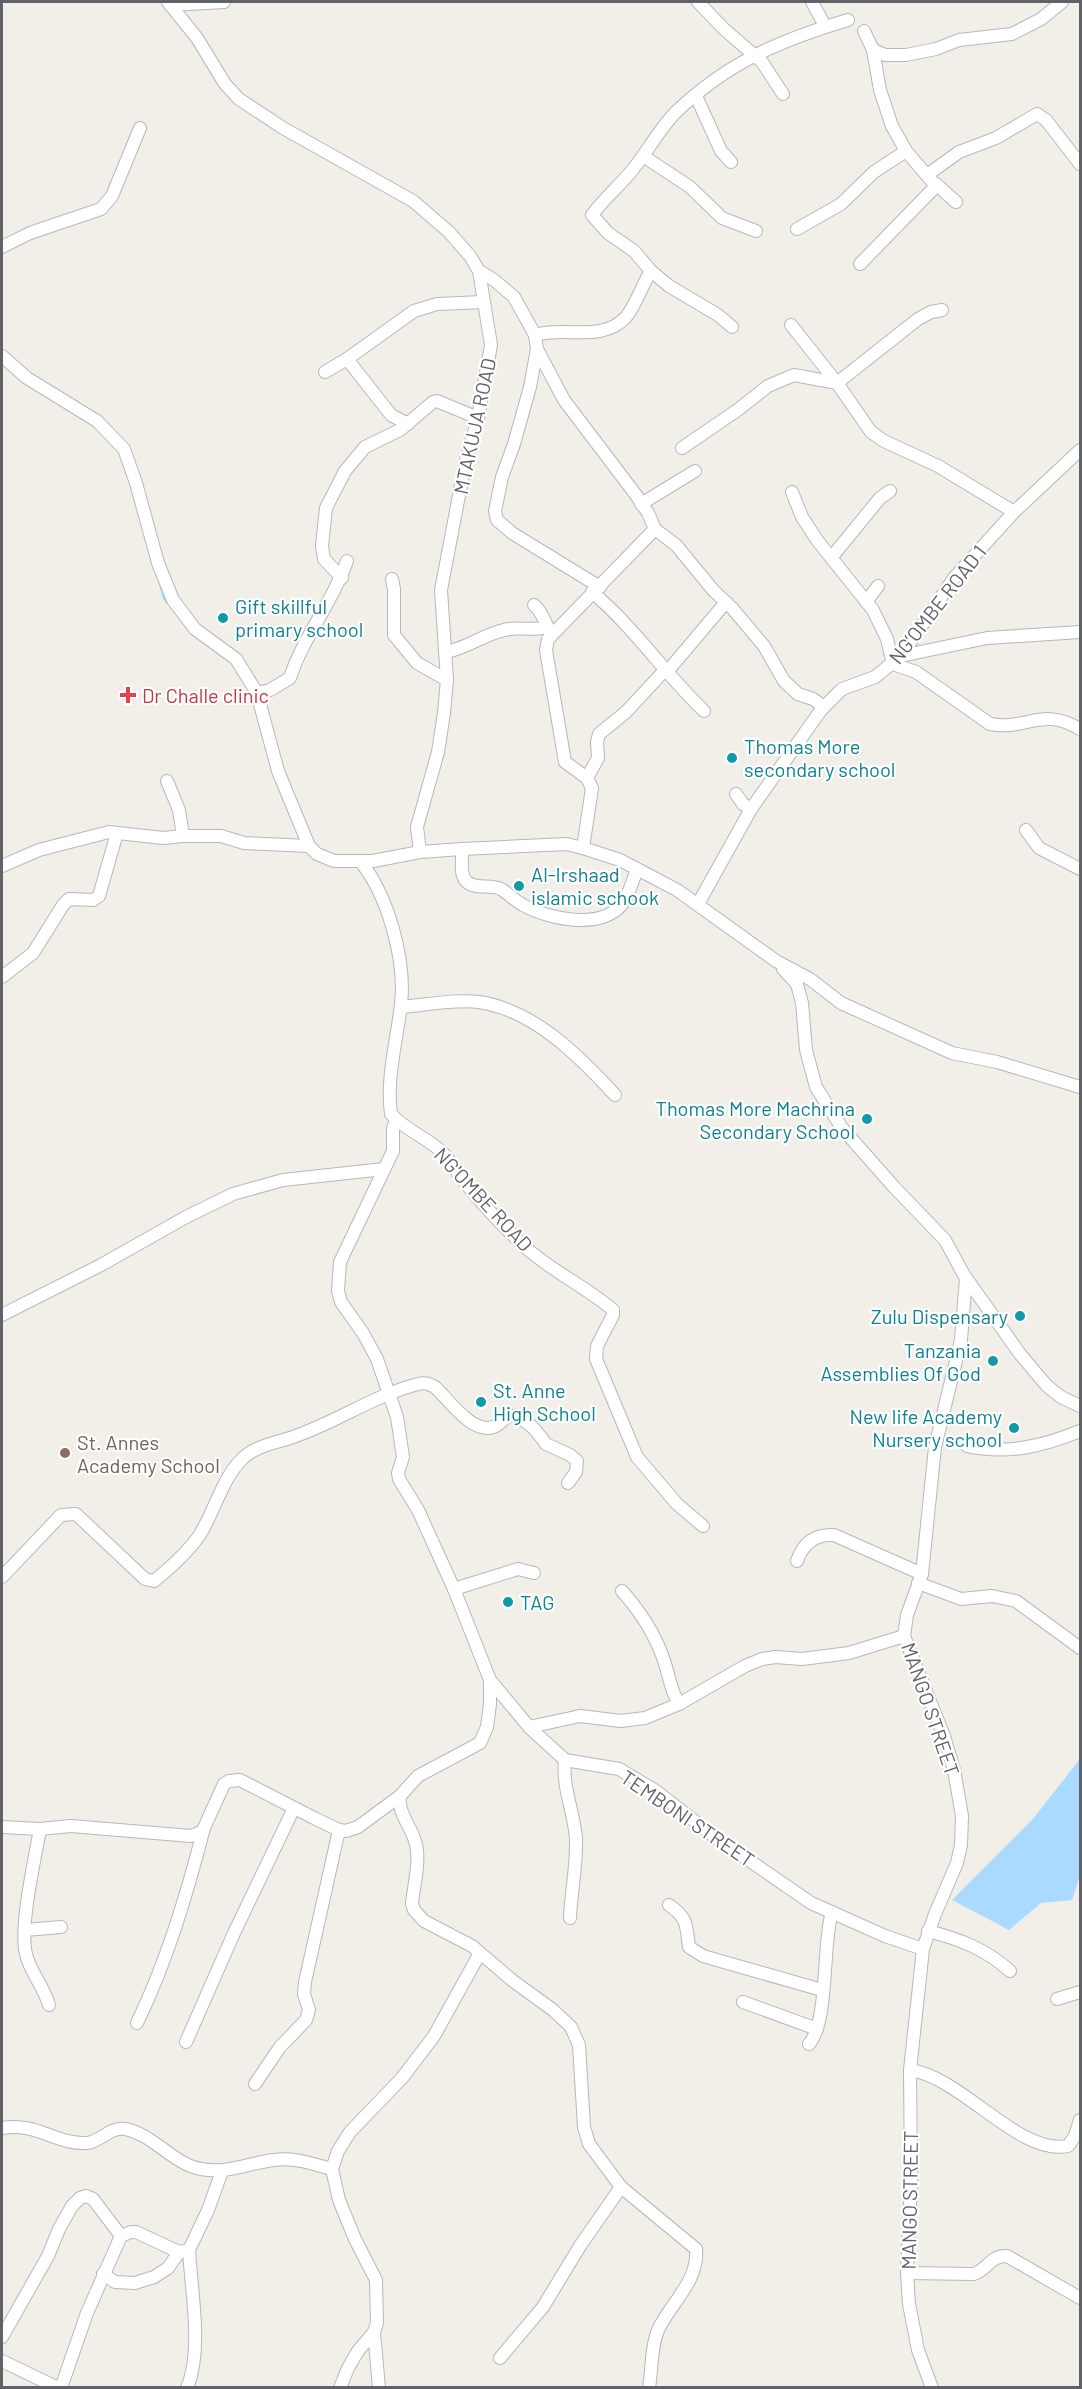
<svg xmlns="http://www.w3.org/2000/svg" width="1082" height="2389" viewBox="0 0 1082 2389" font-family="Barlow,sans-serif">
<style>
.medical{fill:#fce8e6}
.water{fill:#aadaff}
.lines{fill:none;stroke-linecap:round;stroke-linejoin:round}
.stream{stroke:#aadaff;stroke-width:3}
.minor-casing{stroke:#b5b8bc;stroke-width:14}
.minor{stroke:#fff;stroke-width:12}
.culture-dot{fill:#0f9aa8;stroke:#fff;stroke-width:2}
.health-dot{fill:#e0444e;stroke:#fff;stroke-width:2}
.education-dot{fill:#8d6e63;stroke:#fff;stroke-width:2}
.labels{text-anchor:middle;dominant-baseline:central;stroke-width:4.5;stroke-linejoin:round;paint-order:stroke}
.street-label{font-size:20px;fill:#5f6368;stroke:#fff}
.culture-label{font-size:20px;fill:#0d838f;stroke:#fff;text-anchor:start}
.health-label{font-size:20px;fill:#be3a42;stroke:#fff;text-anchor:start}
.education-label{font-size:20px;fill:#785e54;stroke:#fff;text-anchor:start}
</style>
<rect width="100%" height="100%" fill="#f1efe8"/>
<path class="medical" d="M124 683 141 695 132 707 115 694Z"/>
<path class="water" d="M1080 1759V1876L1072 1900 1041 1903 1009 1930 952 1900 1032 1820Z"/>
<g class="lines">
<path class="stream" d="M160 582 164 598 168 603"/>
<defs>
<g id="minor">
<path d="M168 2 197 38 225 84 239 99 283 128 413 201 449 232 470 256 479 271 491 345 478 418 465 464 441 590 447 680 444 713 438 752 417 827 420 852"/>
<path d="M698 2 724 29 762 62 783 94"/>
<path d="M812 2 825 26"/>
<path d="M170 5 224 2"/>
<path d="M873 50 885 55H906L936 49 959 40 1012 34 1041 19 1062 2"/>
<path d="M696 96 721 151 731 162"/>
<path d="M643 156 690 187 722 218 756 231"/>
<path d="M927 175 959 152 996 138 1037 114 1046 120 1080 164"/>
<path d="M936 184 956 202"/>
<path d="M797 229 841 204 874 172 906 151"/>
<path d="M2 247 30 233 101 209 112 196 140 128"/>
<path d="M860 264 936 186 906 151 892 126 880 90 873 50 864 31"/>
<path d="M479 271 494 280 514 297 535 335 537 349 564 400 636 495 648 513 655 529 676 545 713 590 732 608 764 646 784 681 798 694 813 699 824 707"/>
<path d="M791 325 837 383 871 432 884 441 938 466 1014 512"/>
<path d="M732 327 718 315 669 286 651 271 634 251 608 233 592 215C603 200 617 188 629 174 646 155 658 130 676 112 728 62 781 40 848 20"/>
<path d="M535 335C566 326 602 343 626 317 636 305 642 285 651 271"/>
<path d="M537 349 530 387 514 444 502 477 495 511 497 520 512 533 600 587"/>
<path d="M2 356 27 378 97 421 124 449 136 483 158 563 173 600 195 629 236 659 257 693 278 771 309 846 317 854 334 861H373L420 852 462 849 567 844 586 849 620 860 677 890 776 961 810 979 841 1003 952 1053 997 1062 1080 1087"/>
<path d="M347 359 391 415 408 424"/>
<path d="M325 372 347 359 414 311 437 304 483 302"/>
<path d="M682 448 739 409 768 386 794 375 837 383 918 319 931 312 942 310"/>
<path d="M792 492 802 517 817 540 873 610 887 639 893 664 916 672 990 724C1027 731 1041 706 1080 729"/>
<path d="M641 504 695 471"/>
<path d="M831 558 880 498 890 491"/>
<path d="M342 578 324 559 322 546 326 508 345 471 365 447 400 430 433 402 437 401 478 418"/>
<path d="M392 579 394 589V635L417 663 447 680"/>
<path d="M592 592C634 627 665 674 704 711"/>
<path d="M866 602 878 586"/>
<path d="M534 605C543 612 544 623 551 632"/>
<path d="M445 652C464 650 487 632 509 629 521 627 534 631 547 627"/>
<path d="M901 656 987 638 1080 632"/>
<path d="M667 672 726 602"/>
<path d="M257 693 270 690 290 678C303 637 333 602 347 561"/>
<path d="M587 778 598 758 597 742 599 734 626 712 665 670"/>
<path d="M167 781 179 810 183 836"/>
<path d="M736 794 743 804 751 809"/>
<path d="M1026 830 1039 848 1080 869"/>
<path d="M583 848 592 788 587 778 565 762 548 662 546 650 548 639 655 529"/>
<path d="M462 849C463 858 459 874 466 881 474 890 490 884 501 889 509 894 515 901 523 905 548 919 602 931 623 903 629 894 633 880 637 869"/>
<path d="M360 861C388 895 406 960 401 1004 397 1040 386 1078 391 1114 405 1130 426 1137 442 1152 452 1162 458 1175 467 1185 484 1206 504 1227 524 1246 551 1271 585 1286 613 1310V1315L597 1346 596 1359 637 1457 677 1504 703 1526"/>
<path d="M2 866 39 850 109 832 163 838 183 836H221L244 843 309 846"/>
<path d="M698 904 751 809 821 710 842 689 875 677 901 656 954 578 1014 512 1080 450"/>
<path d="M783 969 797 984 802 1003 806 1050 816 1087 842 1128 894 1187 945 1240 964 1275 1020 1354 1047 1386 1061 1397 1080 1406"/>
<path d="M2 977 33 953 63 905 69 899 93 900 99 896 117 833"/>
<path d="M401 1007C426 1005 454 999 479 1002 534 1010 579 1056 615 1095"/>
<path d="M396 1120 393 1129V1151L340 1262 338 1291 341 1302 363 1333 377 1359 397 1417 403 1457 398 1473 399 1479 418 1510 454 1589 490 1680 529 1727 565 1760 619 1769 656 1791 711 1834 811 1903 885 1936 923 1949"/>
<path d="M2 1315 101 1265 186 1217 233 1194 283 1180 384 1169"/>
<path d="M967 1446C1007 1455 1043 1446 1080 1431"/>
<path d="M797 1561C803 1543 815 1534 834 1535L922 1574"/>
<path d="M2 1577 61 1515 76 1514 145 1579 154 1581C170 1568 187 1553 199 1536 215 1511 221 1481 241 1460 253 1447 271 1444 287 1439 332 1425 372 1396 418 1384 425 1382 429 1384 435 1387 449 1400 472 1434 493 1427 500 1425 503 1419 509 1415 528 1419 536 1430 546 1444L570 1455 577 1461 576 1472 568 1483"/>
<path d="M918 1583 961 1599 992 1596 1016 1601 1080 1648"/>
<path d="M454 1589 518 1569 534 1573"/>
<path d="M622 1591C639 1610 653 1631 662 1655 669 1672 669 1688 679 1704"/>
<path d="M490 1680V1704L487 1727 480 1743 418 1776 400 1796C397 1811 411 1827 415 1841 421 1859 414 1884 412 1903L414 1910 424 1921 472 1946 513 1981 553 2010 571 2027 579 2045 584 2127 589 2144 621 2187 696 2249C699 2280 672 2302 659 2328 651 2345 652 2369 649 2388"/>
<path d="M529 1727 580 1716 621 1721 645 1718 679 1704 745 1666 762 1659 775 1657 802 1659 849 1653 904 1636"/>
<path d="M565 1760C562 1788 574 1811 576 1839 577 1865 571 1892 570 1918"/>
<path d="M2 1827 40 1829 71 1826 191 1836 201 1832 204 1828 224 1784 229 1781 240 1780 314 1818 339 1830 346 1831 358 1827 400 1796"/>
<path d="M40 1829C35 1859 19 1927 26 1954 29 1970 44 1987 49 2005"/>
<path d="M669 1905C688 1918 686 1925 689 1947L703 1956 822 1990"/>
<path d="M25 1930 61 1927"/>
<path d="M928 1931C959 1939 986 1949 1010 1971"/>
<path d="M1057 1999 1080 1992"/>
<path d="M743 2002 817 2029"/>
<path d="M137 2023C167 1961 187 1894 204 1828"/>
<path d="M186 2042 234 1933 294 1808"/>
<path d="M809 2044C829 2021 822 1945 832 1912"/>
<path d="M910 2070C962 2077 1019 2156 1068 2146L1075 2136 1080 2120"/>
<path d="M255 2084 280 2047 306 2020 309 2010 304 1994 305 1982 339 1830"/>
<path d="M2 2128C37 2122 57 2145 87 2143 100 2142 111 2126 125 2129 153 2134 173 2164 201 2169 227 2174 249 2163 274 2160 294 2157 313 2164 332 2169"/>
<path d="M907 2273 974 2274C988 2269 991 2255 1007 2256L1080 2298"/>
<path d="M103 2274 115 2282 135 2283 154 2277 168 2268 179 2252"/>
<path d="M374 2332 379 2388"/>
<path d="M2 2337 48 2256 59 2229 72 2206 80 2198 86 2196 93 2199 121 2236"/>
<path d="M500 2358 543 2307 580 2246 621 2187"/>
<path d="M2 2361 58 2388"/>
<path d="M61 2388 87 2313 121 2236 131 2232H136L179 2252 189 2250 208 2210 222 2171"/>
<path d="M187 2388C203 2350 191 2290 189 2250"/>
<path d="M340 2388 348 2368 358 2351 374 2332 377 2323 376 2280 355 2239 339 2200 332 2169 338 2151 350 2132 402 2078 434 2036 480 1953"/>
<path d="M932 2388 918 2350 909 2304 907 2273 911 2182 910 2070 923 1949 935 1914 957 1863 961 1845 962 1816 954 1770 944 1736 904 1636 907 1615 922 1574 935 1447 961 1340 966 1278"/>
</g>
</defs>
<use href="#minor" class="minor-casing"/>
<use href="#minor" class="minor"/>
</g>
<g class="culture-dot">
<circle cx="223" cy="618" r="6"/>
<circle cx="732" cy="758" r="6"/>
<circle cx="519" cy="886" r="6"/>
<circle cx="867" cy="1119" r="6"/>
<circle cx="1020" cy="1316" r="6"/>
<circle cx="993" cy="1361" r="6"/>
<circle cx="481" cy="1402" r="6"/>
<circle cx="1014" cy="1428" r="6"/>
<circle cx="508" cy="1602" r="6"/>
</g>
<path class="health-dot" d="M125 686h6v6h6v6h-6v6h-6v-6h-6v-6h6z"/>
<circle class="education-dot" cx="65" cy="1453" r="6"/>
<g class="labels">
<g class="street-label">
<text transform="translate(474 426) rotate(-78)">MTAKUJA ROAD</text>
<text transform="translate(937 604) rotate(-52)">NG’OMBE ROAD 1</text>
<text transform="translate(484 1199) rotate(47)">NG'OMBE ROAD</text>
<text transform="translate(931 1709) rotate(71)">MANGO STREET</text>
<text transform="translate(688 1818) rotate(34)">TEMBONI STREET</text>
<text transform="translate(909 2200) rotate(-89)">MANGO STREET</text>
</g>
<g class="culture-label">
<text x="235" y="606">Gift skillful<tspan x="235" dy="23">primary school</tspan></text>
<text x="744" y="746">Thomas More<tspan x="744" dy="23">secondary school</tspan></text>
<text x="531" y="874">Al-Irshaad<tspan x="531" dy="23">islamic schook</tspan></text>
<text x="855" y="1108" text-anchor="end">Thomas More Machrina<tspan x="855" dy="23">Secondary School</tspan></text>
<text x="1008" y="1316" text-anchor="end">Zulu Dispensary</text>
<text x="981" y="1350" text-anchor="end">Tanzania<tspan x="981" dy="23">Assemblies Of God</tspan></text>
<text x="493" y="1390">St. Anne<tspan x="493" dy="23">High School</tspan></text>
<text x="1002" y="1416" text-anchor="end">New life Academy<tspan x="1002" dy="23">Nursery school</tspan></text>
<text x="520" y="1602">TAG</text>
</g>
<g class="health-label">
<text x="142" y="695">Dr Challe clinic</text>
</g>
<g class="education-label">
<text x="77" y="1442">St. Annes<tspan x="77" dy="23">Academy School</tspan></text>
</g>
</g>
<rect width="1082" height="2389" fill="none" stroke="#5f6368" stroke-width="6"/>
</svg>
